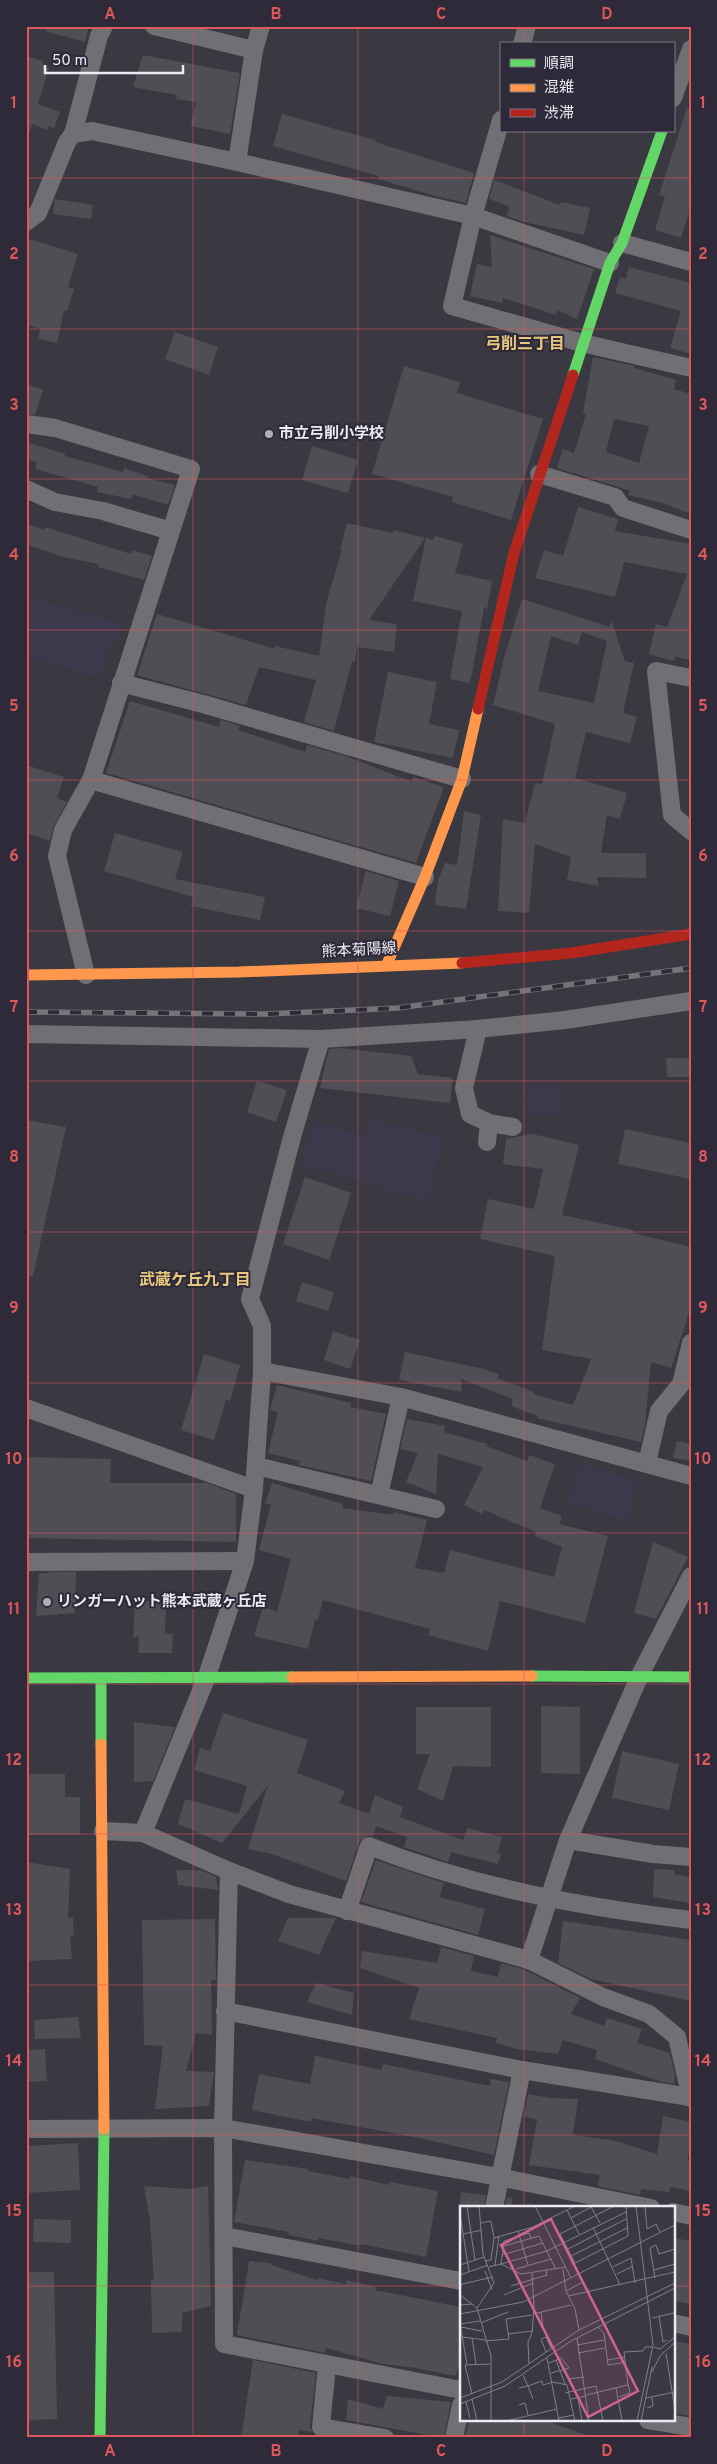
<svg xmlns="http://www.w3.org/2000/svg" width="717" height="2464" viewBox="0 0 717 2464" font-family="Overpass,'Noto Sans JP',sans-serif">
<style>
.built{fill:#3d394d}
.building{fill:#4f4e55;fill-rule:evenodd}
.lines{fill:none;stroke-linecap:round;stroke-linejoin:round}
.street{stroke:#706f73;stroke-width:18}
.fast{stroke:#63d668;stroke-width:11}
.slow{stroke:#ff974d;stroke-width:11}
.jam{stroke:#b3261e;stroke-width:11}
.rail-casing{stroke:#767478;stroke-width:5.5}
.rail{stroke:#2e2a3a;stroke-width:4;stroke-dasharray:11;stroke-linecap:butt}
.grid{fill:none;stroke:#dc585b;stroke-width:1;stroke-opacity:0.55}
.poi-dot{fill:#aeacb6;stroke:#2e2a3a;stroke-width:2}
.labels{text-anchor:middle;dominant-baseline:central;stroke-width:4;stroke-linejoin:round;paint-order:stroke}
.poi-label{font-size:15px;font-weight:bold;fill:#eceaf5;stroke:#2e2a3a;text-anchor:start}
.street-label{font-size:15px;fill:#eceaf5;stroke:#2e2a3a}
.neighbourhood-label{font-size:16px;font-weight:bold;fill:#e9c87e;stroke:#2e2a3a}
.inset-road{fill:none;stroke:#817f89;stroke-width:1}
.view{fill:#d16291;fill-opacity:0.15;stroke:#d16291;stroke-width:2.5}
.inset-edge{fill:none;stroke:#eceaf5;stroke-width:2.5}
.neatline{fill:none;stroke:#dc585b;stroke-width:2}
.grid-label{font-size:16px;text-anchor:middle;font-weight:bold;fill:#dc585b}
</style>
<rect width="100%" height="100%" fill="#3a3841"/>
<g class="built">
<path d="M26 597 123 623 119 638 113 637 99 678 26 656Z"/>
<path d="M558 1084 559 1114 528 1115 527 1085Z"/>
<path d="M371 1118 444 1139 426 1201 301 1164 314 1121 365 1137Z"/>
<path d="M580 1464 637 1481 626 1521 568 1503Z"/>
</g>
<g class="building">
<path d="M46 26H89L85 42 45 31Z"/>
<path d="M143 55 240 73 230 134 191 126 196 102 176 99 177 95 133 87Z"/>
<path d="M26 56 43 61V66L49 68 38 104 60 112 54 128 48 126 47 130 32 124 30 131 26 130Z"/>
<path d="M687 108 691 109V206L681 238 655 230 665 196 659 195Z"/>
<path d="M282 114 375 140V142L474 173 466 203 435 196 378 179 379 176 273 146Z"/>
<path d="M494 180 560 205 561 202 590 208 584 235 524 222 506 216 510 207 489 199Z"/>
<path d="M55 199 93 205 91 219 53 214Z"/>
<path d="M490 235 594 269 577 319 558 310 556 315 503 298 502 303 470 296 477 264 492 267Z"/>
<path d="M30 239 78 254 68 287 74 289 67 311 64 310 57 343 38 339 40 329 26 324V251Z"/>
<path d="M629 267 691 283V354L670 348 681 311 615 293 620 277 626 279Z"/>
<path d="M175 332 218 347 209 375 165 359Z"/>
<path d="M593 357 634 366V368L676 380 674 389 691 394V514L659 502 628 495 630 491 618 487 557 468 563 449 574 453 586 414 583 413ZM614 419 649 426 639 463 606 452Z"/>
<path d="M404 366 460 382 457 393 543 419 511 520 452 502 453 497 372 474Z"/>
<path d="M26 384 43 390 35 415 26 414Z"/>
<path d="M26 442 65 454V456L123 472 124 468 148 476 147 478 175 485 168 505 132 494 131 499 97 492 98 487 35 469 37 462 26 459Z"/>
<path d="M312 446 358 460 348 493 302 480Z"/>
<path d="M578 507 618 519 615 531 691 544V660L675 657 674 661 649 654 656 624 667 627 687 574 624 562 615 597 535 578 544 550 563 556Z"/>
<path d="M26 523 44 530 45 527 131 554 132 550 152 556 144 580 98 567V564L63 557 26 544Z"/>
<path d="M347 523 393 533 394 530 425 538 369 620 397 624 394 652 357 647 355 662 352 661 334 731 304 722 316 680 259 667 246 705 137 675 157 614 275 649V646L319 656 327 600 342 550H340Z"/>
<path d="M435 536 463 544 455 573 492 581 487 609 484 608 470 683 450 679 462 611 413 601 426 538 433 540Z"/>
<path d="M522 599 610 627 611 620 625 661 634 663 623 713 637 717 630 743 586 732 575 778 627 793 620 819 607 815 601 853H646V878L597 877 599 886 567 880 571 857 535 844 529 913 498 911 503 819 525 823 535 783 542 784 555 724 493 705 504 658ZM582 632 607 641 594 703 538 691 551 636 578 645Z"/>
<path d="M388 672 437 682 429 724 459 730 453 758 374 742Z"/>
<path d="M130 701 219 727 221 720 240 726 238 730 305 752 307 745 346 756 412 782 413 777 444 787 416 863 106 773Z"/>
<path d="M26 765 64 777 57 798 67 802 54 825 50 841 26 833Z"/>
<path d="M464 811 481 815 466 909 435 905 438 880 445 863 457 865Z"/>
<path d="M115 833 183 852 175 879 265 897 260 920 191 906 193 897 104 871Z"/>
<path d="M366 871 399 881 390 916 356 908Z"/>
<path d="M340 1048 411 1056 418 1074 453 1078 450 1103 320 1088 329 1049Z"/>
<path d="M666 1058H691V1077H667Z"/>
<path d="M257 1081 287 1090 276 1122 247 1112Z"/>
<path d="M26 1120 66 1127 33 1276H26Z"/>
<path d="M625 1129 691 1143V1179L618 1164Z"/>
<path d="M532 1134 579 1145 562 1215 633 1230V1233L691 1247V1307L671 1368 651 1362 645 1425 641 1442 537 1418 538 1416 511 1406 513 1399 461 1379 462 1392 399 1380 405 1352 484 1369 499 1374 497 1378 534 1392 533 1394 573 1405 591 1359 542 1350 555 1256 480 1239 488 1199 534 1209 543 1169 503 1164 506 1139Z"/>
<path d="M305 1177 351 1193 329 1260 283 1244Z"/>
<path d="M302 1282 334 1292 328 1311 296 1301Z"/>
<path d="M333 1331 360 1340 350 1369 324 1360Z"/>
<path d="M204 1354 240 1365 230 1401 226 1400 214 1440 181 1430Z"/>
<path d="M277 1385 351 1403 350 1407 386 1414 371 1481 299 1465 300 1461 268 1453 278 1412 270 1410Z"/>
<path d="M407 1419 445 1426 444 1432 487 1444 486 1446 527 1461 529 1455 555 1464 540 1508 562 1516 559 1524 608 1536 585 1623 500 1601 488 1651 428 1635 430 1629 323 1600 318 1620 315 1619 308 1649 254 1636 263 1607 277 1612 291 1559 259 1550 271 1505 265 1503 272 1483 343 1504 342 1508 393 1515 394 1512 427 1520 415 1568 444 1573 450 1550 554 1577 562 1547 535 1536 536 1532 484 1510 482 1514 464 1505 483 1467 438 1454 436 1494 406 1482 418 1453 400 1449Z"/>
<path d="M677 1441 691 1444V1461L673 1458Z"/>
<path d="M26 1457 111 1459 110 1483H207L236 1494V1542L26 1538Z"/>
<path d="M653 1542 688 1557 656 1619 634 1613Z"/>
<path d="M52 1572H76L75 1613 36 1616 39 1574Z"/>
<path d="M135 1600 166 1602 165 1634H173L172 1653H138L139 1636 133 1638Z"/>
<path d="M541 1706 580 1707V1774L541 1773Z"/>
<path d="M416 1707H491V1767L453 1766 443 1801 417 1789 430 1754H416Z"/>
<path d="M223 1713 308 1740 297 1773 345 1791 339 1803 369 1814 375 1795 403 1807 400 1817 463 1840 467 1828 502 1837 497 1853 501 1854 498 1864 451 1852 448 1862 404 1847 407 1837 376 1826 373 1836H367L359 1842 346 1881 272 1854 248 1849 268 1785 222 1843 178 1824 185 1799 239 1814 247 1786 194 1770 200 1748 210 1751Z"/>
<path d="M134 1722 175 1727 153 1781 134 1782Z"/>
<path d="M622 1751 679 1764 669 1810 612 1798Z"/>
<path d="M26 1774H65V1797H80V1835H26Z"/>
<path d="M376 1860 444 1883 439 1897 485 1909 478 1935 361 1902Z"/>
<path d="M26 1862 70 1869 68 1918H73L74 1935 70 1936 72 1959 26 1961Z"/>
<path d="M654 1869 674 1870V1874L691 1877V1903L653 1897Z"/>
<path d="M176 1870H201L216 1877 218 1890 178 1885Z"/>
<path d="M288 1918H336L319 1955 278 1941Z"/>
<path d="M215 1919 216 1980H211L212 2035 196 2033 186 2071 214 2072 209 2106 155 2109 163 2046 144 2045 142 1920Z"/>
<path d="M563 1921 691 1940V2001L591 1979 558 1963Z"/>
<path d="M441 1947 474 1956 471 1971 498 1977 501 1963 525 1970 580 1998 571 2014 604 2026 607 2018 642 2029 637 2043 670 2053 675 2075 674 2084 662 2082 595 2059 597 2050 563 2040 558 2054 517 2049 496 2043 497 2038 409 2019 419 1988 360 1968 362 1951 437 1963Z"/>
<path d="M316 1983 354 1993 352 2015 307 2002Z"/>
<path d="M78 2017 81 2038 35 2039 34 2020Z"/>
<path d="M45 2049 47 2081 26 2082V2050Z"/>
<path d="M315 2056 382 2070 383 2064 490 2086 491 2079 509 2082 494 2155 424 2139 312 2118 311 2122 252 2110 259 2074 310 2084Z"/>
<path d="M528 2094 550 2098 578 2099 573 2135 616 2141 657 2154 663 2116 691 2122V2145L687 2161H691V2191L670 2187 669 2192 641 2189 640 2195 598 2186 600 2175 529 2165 537 2120 524 2116Z"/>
<path d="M78 2143 80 2190 26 2193V2146Z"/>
<path d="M245 2160 309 2169 308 2171 350 2179 351 2176 389 2185 390 2182 438 2191 426 2257 361 2244V2246L319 2238 318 2241 289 2235V2232L234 2222Z"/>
<path d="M144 2186 188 2189 208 2186 211 2306 182 2313V2332L152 2333 151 2280H154L150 2221Z"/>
<path d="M461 2192 486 2195 484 2208H459Z"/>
<path d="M507 2198H512V2208H505Z"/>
<path d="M34 2219 71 2220V2243L33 2242Z"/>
<path d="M673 2238 691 2241V2304L673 2301Z"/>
<path d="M249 2261 271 2263V2265L317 2280V2278L346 2284V2280L376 2287 375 2290 461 2307V2363L455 2376 416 2368 383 2364 326 2348 325 2353 237 2335Z"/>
<path d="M26 2272H54L57 2419 26 2420Z"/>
<path d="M673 2341 691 2344V2416L673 2413Z"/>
<path d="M253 2360 316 2373 310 2426 312 2432 299 2430 298 2438H241Z"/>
<path d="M387 2396 451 2402 444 2438 346 2420 348 2399 383 2409Z"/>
<path d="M469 2420H543L587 2435V2438H465Z"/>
</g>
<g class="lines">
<g class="street">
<path d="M154 26 254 50"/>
<path d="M522 44 527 26"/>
<path d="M673 98 691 49"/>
<path d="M501 120 473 216 452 306 582 343 691 368"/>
<path d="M73 134 99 36 104 26"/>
<path d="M237 162 254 50 261 26"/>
<path d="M26 222 38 213 67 142 73 134 92 131 237 162 473 216 610 263"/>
<path d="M622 243 691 262"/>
<path d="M26 424 55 428 191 469 91 780 63 830 57 856 86 975"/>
<path d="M539 474 615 497 623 508 691 530"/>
<path d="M26 489 55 502 103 511 171 531"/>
<path d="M691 678 656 671 672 815 691 831"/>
<path d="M121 683 203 704 462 779"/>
<path d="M91 780 425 877"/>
<path d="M478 1029 464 1088 470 1114 489 1123 513 1127"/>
<path d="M26 1034 321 1039 478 1029 565 1020 691 1001"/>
<path d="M487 1142 489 1123"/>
<path d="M262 1371 401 1397 691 1476"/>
<path d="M26 1408 254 1489"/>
<path d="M647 1463 659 1411 681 1384 691 1343"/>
<path d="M256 1466 436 1509"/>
<path d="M379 1495 401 1397"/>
<path d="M26 1562 245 1561"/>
<path d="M103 1831 143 1833 229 1871 289 1894 529 1960 603 1997 649 2014 677 2037 691 2098"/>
<path d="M143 1833 207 1676 245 1561 254 1489 262 1371V1326L250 1299 292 1137 321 1039"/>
<path d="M568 1840 653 1854 691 1857"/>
<path d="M229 1871 223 2128 224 2344 461 2390"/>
<path d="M347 1911 369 1846C473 1887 581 1907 691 1920"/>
<path d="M529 1960 568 1840 640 1675 691 1576"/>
<path d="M225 2011 522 2070 690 2097"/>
<path d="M26 2129 223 2128 499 2177 651 2208"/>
<path d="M494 2208 522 2070"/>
<path d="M673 2212 691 2216"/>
<path d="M224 2236 461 2281"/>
<path d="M673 2323 691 2327"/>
<path d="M327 2365 321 2427 385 2438"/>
<path d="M648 2420 691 2427"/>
<path d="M454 2438 461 2405"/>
</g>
<g class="fast">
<path d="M573 375 610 263 622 243 662 131"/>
<path d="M532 1676 691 1677"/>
<path d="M26 1678 292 1677"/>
<path d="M101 1678V1744"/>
<path d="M100 2438 104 2129"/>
</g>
<g class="slow">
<path d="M387 964 425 877 462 779 478 709"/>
<path d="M26 975 239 972 462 963"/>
<path d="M292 1677 532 1676"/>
<path d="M101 1744 104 2129"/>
</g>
<g class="jam">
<path d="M478 709 514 553 573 375"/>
<path d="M462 963 571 953 691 934"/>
</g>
<defs>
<path id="rail" d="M26 1012 266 1014 398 1008 691 968"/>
</defs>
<use href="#rail" class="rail-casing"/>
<use href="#rail" class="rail"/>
</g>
<path class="grid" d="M193 26V2438M358 26V2438M524 26V44M524 131V2208M26 178H691M26 329H691M26 479H691M26 630H691M26 780H691M26 931H691M26 1081H691M26 1232H691M26 1383H691M26 1533H691M26 1684H691M26 1834H691M26 1985H691M26 2135H691M26 2286H461M673 2286H691M524 2420V2438"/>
<g class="poi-dot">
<circle cx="269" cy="434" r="5"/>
<circle cx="47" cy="1602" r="5"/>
</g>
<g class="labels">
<g class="poi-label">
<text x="279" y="434">市立弓削小学校</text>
<text x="57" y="1602">リンガーハット熊本武蔵ヶ丘店</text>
</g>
<g class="street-label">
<text transform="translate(359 951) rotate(-3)">熊本菊陽線</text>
</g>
<g class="neighbourhood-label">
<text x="525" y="345">弓削三丁目</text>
<text x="195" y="1281">武蔵ケ丘九丁目</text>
</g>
</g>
<g transform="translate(460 2206)">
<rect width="215" height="215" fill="#3a3841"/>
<path class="inset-road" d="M7 0 15 54M19 0 23 48 34 77 17 102 31 150V215M75 0 111 72M154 0 100 28 115 57 168 30 166 0M176 0 193 139M185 0 187 23 196 18 200 26M131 1 140 17M107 4 119 28M0 8 9 66M111 12 133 0M21 17 31 15 34 32 31 54 25 55M133 21 160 79M58 25 68 59M3 28 22 24M34 32 73 21 115 0M71 32 69 27 44 35 41 58 87 45 166 6M44 40 79 30 96 63M108 43 166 13M42 49 83 37M111 50 167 22M0 59 24 51M35 59 39 30M29 61 41 58 61 68 106 61M153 61 171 52 175 77M56 63 91 53M103 63 106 85 115 103 119 124M194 64 215 58M25 65 32 84M157 68 173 60M0 69 28 59M195 72 190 42 196 39 199 48 215 43M51 80 87 69 86 64M0 83 2 78 33 71M106 85 123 76 130 87M0 89 12 98M44 89 73 77M108 90 215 66M0 99 12 98 17 102M81 106 83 121M0 108 63 96 215 19M73 108 111 99M199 110 203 136 207 134M192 112 214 107M21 117 48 106M1 121 22 125M138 121 144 127 148 159 166 156M48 128 73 125M2 131 25 134M12 132 16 158M117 132 129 215M25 135 49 133 46 113 72 109M117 139 144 134M194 141 200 143 215 131M86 146 81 133 86 131 91 142M118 147 145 142M206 147 215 204M87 152 99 215M96 154 105 178M147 154 165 151M89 157 101 152 109 162 91 167M7 158 0 118 20 115M69 158 68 136 72 127 74 100 72 67M192 166 200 150 215 136M63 169 68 180 82 175 83 179 93 176 107 179 115 215M109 173 124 171M59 182 68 180 73 193M156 182 162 215M105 187 136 180 143 215M12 188 5 159 30 158M126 189 168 179 164 146 183 145 185 141H192M159 191 170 187 168 178M0 192 42 176 119 124 215 77M118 192 122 215M186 192 215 186M12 193 17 215M111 193 126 190M6 196 10 212M0 198 45 180 111 135 215 82M59 199 65 197 68 209M187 202 193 200 192 191M98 212 114 209M46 215 97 203M177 215 193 139M181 215 192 161"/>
<path class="view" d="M91 13 178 185 128 211 41 39Z"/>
<rect width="215" height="215" class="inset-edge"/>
</g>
<rect width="717" height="2464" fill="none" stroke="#2e2a3a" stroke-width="55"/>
<rect x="500" y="42" width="175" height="90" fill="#2e2a3a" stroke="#7a7785"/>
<rect x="510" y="59" width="25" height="8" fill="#63d668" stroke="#7a7785"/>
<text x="544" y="68" font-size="15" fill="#eceaf5">順調</text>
<rect x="510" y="84" width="25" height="8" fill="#ff974d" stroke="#7a7785"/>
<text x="544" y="92" font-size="15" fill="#eceaf5">混雑</text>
<rect x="510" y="109" width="25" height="8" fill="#b3261e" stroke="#7a7785"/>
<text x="544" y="118" font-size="15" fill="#eceaf5">渋滞</text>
<path d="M45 65v8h138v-8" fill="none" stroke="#eceaf5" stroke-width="2.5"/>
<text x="52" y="65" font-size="15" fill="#eceaf5" stroke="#2e2a3a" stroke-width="4" paint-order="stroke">50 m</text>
<rect x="28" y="28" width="662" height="2408" class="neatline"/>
<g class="grid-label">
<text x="110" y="19">A</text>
<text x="276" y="19">B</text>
<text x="441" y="19">C</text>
<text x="607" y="19">D</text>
<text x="14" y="108">1</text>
<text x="703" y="108">1</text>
<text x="14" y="259">2</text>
<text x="703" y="259">2</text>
<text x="14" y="410">3</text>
<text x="703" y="410">3</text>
<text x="14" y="560">4</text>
<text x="703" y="560">4</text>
<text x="14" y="711">5</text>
<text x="703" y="711">5</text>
<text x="14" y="861">6</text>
<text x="703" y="861">6</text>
<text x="14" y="1012">7</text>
<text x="703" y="1012">7</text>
<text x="14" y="1162">8</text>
<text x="703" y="1162">8</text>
<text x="14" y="1313">9</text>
<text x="703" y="1313">9</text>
<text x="14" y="1464">10</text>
<text x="703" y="1464">10</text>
<text x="14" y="1614">11</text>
<text x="703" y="1614">11</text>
<text x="14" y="1765">12</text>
<text x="703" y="1765">12</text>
<text x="14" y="1915">13</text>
<text x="703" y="1915">13</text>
<text x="14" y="2066">14</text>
<text x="703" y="2066">14</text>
<text x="14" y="2216">15</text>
<text x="703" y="2216">15</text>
<text x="14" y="2367">16</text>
<text x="703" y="2367">16</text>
<text x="110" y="2456">A</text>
<text x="276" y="2456">B</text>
<text x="441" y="2456">C</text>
<text x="607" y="2456">D</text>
</g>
</svg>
